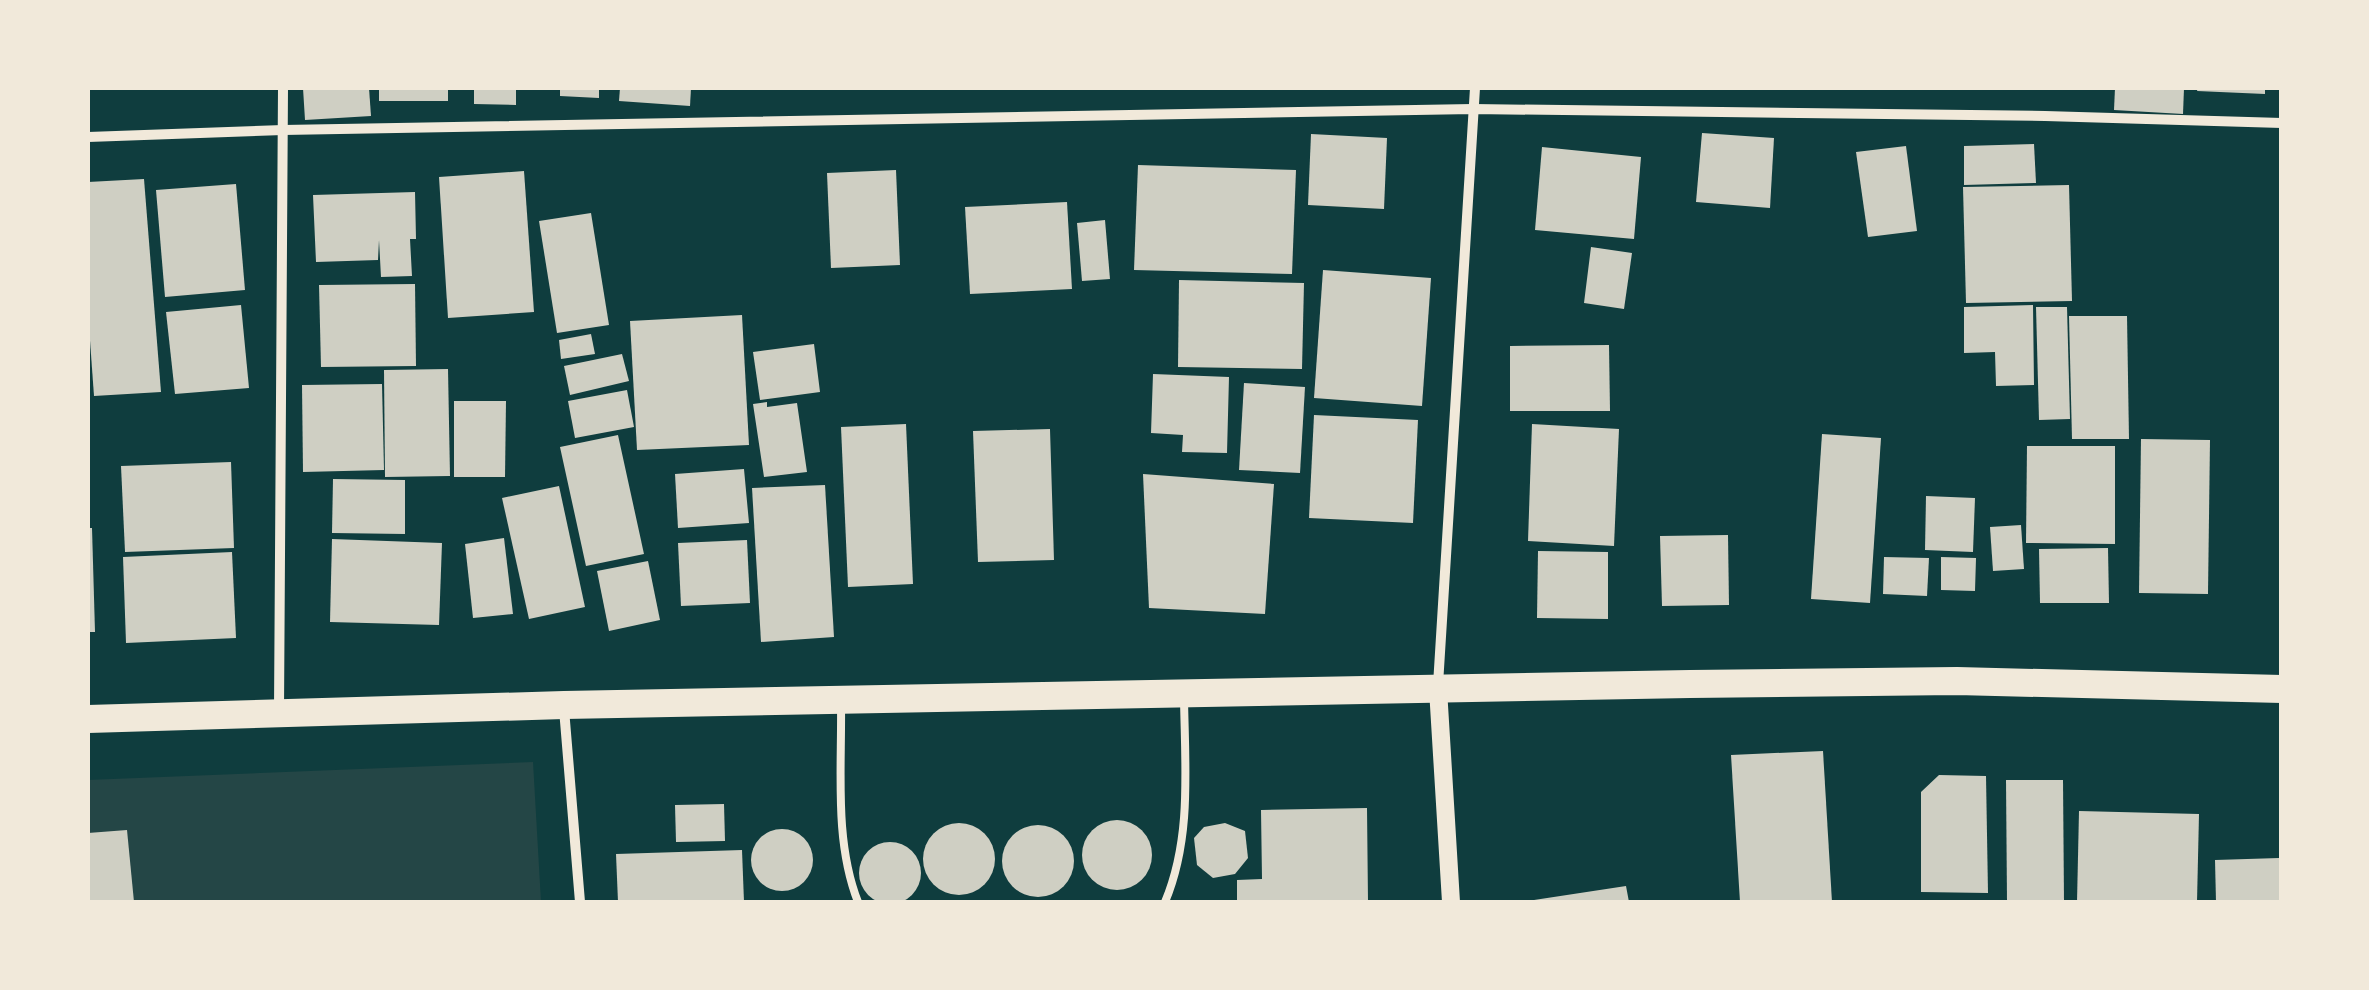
<svg xmlns="http://www.w3.org/2000/svg" width="2369" height="990" viewBox="0 0 2369 990" font-family="Signika,sans-serif">
<style>
.green{fill:#244646}
.building{fill:#cfcfc3}
.lines{fill:none;stroke-linecap:round;stroke-linejoin:round}
.service{stroke:#f1e9da;stroke-width:8}
.minor{stroke:#f1e9da;stroke-width:10}
.tertiary{stroke:#f1e9da;stroke-width:18}
.trunk{stroke:#f1e9da;stroke-width:28}
</style>
<rect width="100%" height="100%" fill="#0f3d3e"/>
<path class="green" d="M533 762 541 902H88V780Z"/>
<g class="building">
<path d="M303 88H369L371 116 305 120Z"/>
<rect x="379" y="88" width="69" height="13"/>
<path d="M474 88H516V105L474 104Z"/>
<path d="M560 88H599V98L560 96Z"/>
<path d="M620 88H691L690 106 619 101Z"/>
<path d="M2115 88H2184L2183 114 2114 110Z"/>
<path d="M2198 88H2265V94L2197 91Z"/>
<path d="M1702 133 1774 138 1770 208 1696 202Z"/>
<path d="M1311 134 1387 138 1384 209 1308 205Z"/>
<path d="M2034 144 2036 183 1964 185V146Z"/>
<path d="M1906 146 1917 231 1868 237 1856 152Z"/>
<path d="M1542 147 1641 157 1634 239 1535 230Z"/>
<path d="M1138 165 1296 170 1292 274 1134 270Z"/>
<path d="M896 170 900 265 831 268 827 173Z"/>
<path d="M524 171 534 312 448 318 439 177Z"/>
<path d="M144 179 161 392 94 396 88 313V182Z"/>
<path d="M236 184 245 290 165 297 156 190Z"/>
<path d="M2069 185 2072 301 1966 303 1963 187Z"/>
<path d="M415 192 416 239H410L412 276 381 277 379 240 378 260 316 262 313 195Z"/>
<path d="M1067 202 1072 289 970 294 965 207Z"/>
<path d="M591 213 609 325 557 333 539 221Z"/>
<path d="M1105 220 1110 279 1082 281 1077 223Z"/>
<path d="M1591 247 1632 253 1624 309 1584 303Z"/>
<path d="M1323 270 1431 278 1422 406 1314 398Z"/>
<path d="M1179 280 1304 283 1302 369 1178 367Z"/>
<path d="M415 284 416 366 321 367 319 285Z"/>
<path d="M241 305 249 388 175 394 166 312Z"/>
<path d="M2033 305 2034 385 1996 386 1995 352 1964 353V307Z"/>
<path d="M2036 307H2067L2070 419 2039 420Z"/>
<path d="M742 315 749 445 637 450 630 321Z"/>
<path d="M2069 316H2127L2129 439H2072Z"/>
<path d="M591 334 595 354 561 359 559 340Z"/>
<path d="M814 344 820 392 760 400 753 352Z"/>
<path d="M1609 345 1610 411H1510V346Z"/>
<path d="M622 354 629 381 570 395 564 366Z"/>
<path d="M448 369 450 476 385 477 384 370Z"/>
<path d="M1153 374 1229 377 1227 453 1182 452 1183 435 1151 433Z"/>
<path d="M1244 383 1305 387 1300 473 1239 470Z"/>
<path d="M382 384 384 470 303 472 302 385Z"/>
<path d="M627 390 634 427 575 438 568 401Z"/>
<path d="M454 401H506L505 477H454Z"/>
<path d="M767 402V407L797 403 807 472 764 477 753 404Z"/>
<path d="M1314 415 1418 420 1413 523 1309 518Z"/>
<path d="M906 424 913 584 848 587 841 427Z"/>
<path d="M1532 424 1619 429 1614 546 1528 541Z"/>
<path d="M1050 429 1054 560 978 562 973 431Z"/>
<path d="M1822 434 1881 438 1870 603 1811 599Z"/>
<path d="M618 435 644 554 586 566 560 447Z"/>
<path d="M2141 439 2210 440 2208 594 2139 593Z"/>
<path d="M2027 446H2115V544L2026 543Z"/>
<path d="M231 462 234 548 125 552 121 466Z"/>
<path d="M744 469 749 523 678 528 675 474Z"/>
<path d="M1143 474 1274 484 1265 614 1149 608Z"/>
<path d="M333 479 405 480V534L332 533Z"/>
<path d="M825 485 834 637 761 642 752 488Z"/>
<path d="M559 486 585 607 529 619 502 498Z"/>
<path d="M1926 496 1975 498 1973 552 1925 550Z"/>
<path d="M2021 525 2024 569 1993 571 1990 527Z"/>
<path d="M88 528H92L95 632H88Z"/>
<path d="M1728 535 1729 605 1662 606 1660 536Z"/>
<path d="M504 538 513 614 473 618 465 544Z"/>
<path d="M332 539 442 543 439 625 330 622Z"/>
<path d="M747 540 750 603 681 606 678 543Z"/>
<path d="M2108 548 2109 603H2040L2039 549Z"/>
<path d="M1538 551 1608 552V619L1537 618Z"/>
<path d="M232 552 236 638 126 643 123 557Z"/>
<path d="M1884 557 1929 558 1927 596 1883 594Z"/>
<path d="M1941 557 1976 558 1975 591 1941 590Z"/>
<path d="M648 561 660 620 609 631 597 571Z"/>
<path d="M1823 751 1832 902H1740L1731 755Z"/>
<path d="M1939 775 1986 776 1988 893 1921 892V792Z"/>
<path d="M2006 780H2063L2064 902H2007Z"/>
<path d="M724 804 725 841 676 842 675 805Z"/>
<path d="M1367 808 1368 902H1237V880L1262 879 1261 810Z"/>
<path d="M2079 811 2199 814 2197 902H2077Z"/>
<circle cx="1117" cy="855" r="35"/>
<path d="M1225 823 1245 831 1248 858 1235 874 1213 878 1197 865 1194 838 1204 827Z"/>
<circle cx="959" cy="859" r="36"/>
<circle cx="1038" cy="861" r="36"/>
<circle cx="782" cy="860" r="31"/>
<path d="M127 830 134 902H88V833Z"/>
<circle cx="890" cy="873" r="31"/>
<path d="M742 850 744 902H618L616 854Z"/>
<path d="M2279 858 2280 902H2216L2215 860Z"/>
<path d="M1626 886 1629 902H1534V900Z"/>
</g>
<g class="lines">
<g class="service">
<path d="M841 704C842 769 834 841 858 902"/>
<path d="M1165 902C1192 838 1185 767 1184 698"/>
</g>
<g class="minor">
<path d="M88 137 283 130 1473 109 2045 116 2282 123"/>
<path d="M1438 685 1475 88"/>
<path d="M564 709 580 902"/>
<path d="M279 711 283 88"/>
</g>
<path class="tertiary" d="M1438 689 1451 902"/>
<path class="trunk" d="M88 719 564 705 1690 684 1957 681 2282 689"/>
</g>
<rect width="2369" height="990" fill="none" stroke="#f1e9da" stroke-width="180"/>
</svg>
